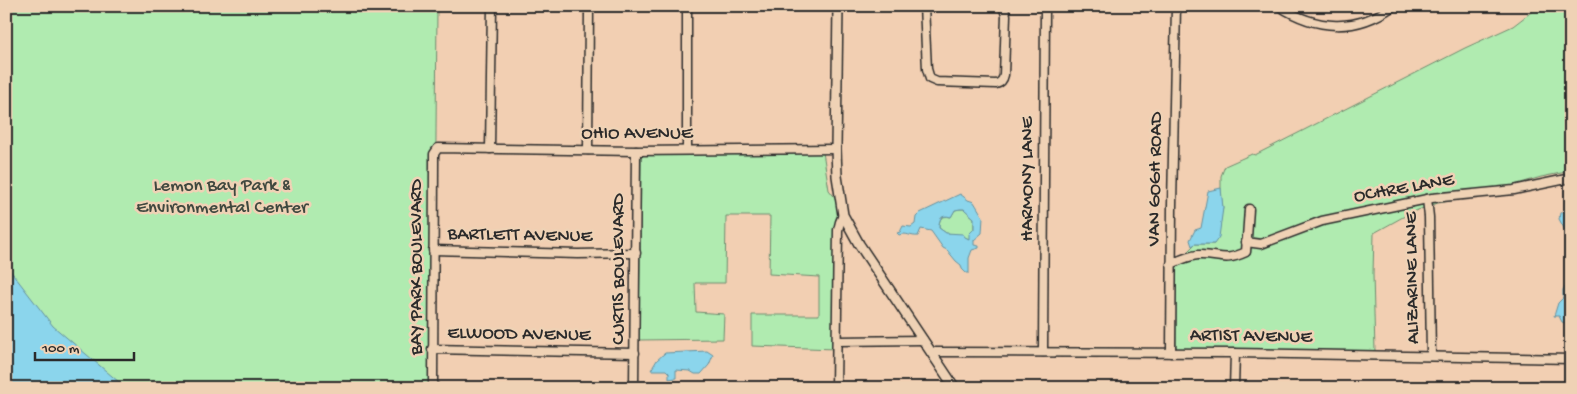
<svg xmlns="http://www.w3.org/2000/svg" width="1577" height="394" viewBox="0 0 1577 394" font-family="'Gochi Hand',sans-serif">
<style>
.green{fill:#b0ebb0;stroke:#6e8b6e}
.water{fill:#8bd5ec;stroke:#65919f;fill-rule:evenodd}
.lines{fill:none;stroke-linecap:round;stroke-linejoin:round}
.minor-casing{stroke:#2b2b2b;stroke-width:11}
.tertiary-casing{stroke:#2b2b2b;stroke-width:12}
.minor{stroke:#efd2b5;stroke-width:8}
.tertiary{stroke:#efd2b5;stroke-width:9}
.labels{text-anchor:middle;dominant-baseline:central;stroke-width:5;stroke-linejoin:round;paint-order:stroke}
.street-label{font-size:19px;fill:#2b2b2b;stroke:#efd2b5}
.park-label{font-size:19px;fill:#3f483f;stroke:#efd2b5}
</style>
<rect width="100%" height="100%" fill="#f2cfb2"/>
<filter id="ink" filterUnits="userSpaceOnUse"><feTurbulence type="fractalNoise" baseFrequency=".02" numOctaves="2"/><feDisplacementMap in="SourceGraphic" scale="10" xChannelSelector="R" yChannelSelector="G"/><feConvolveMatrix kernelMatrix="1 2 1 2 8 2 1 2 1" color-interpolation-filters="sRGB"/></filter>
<g filter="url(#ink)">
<g class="green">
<path d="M6 6H437L434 388H95L6 278Z"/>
<path d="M1539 6H1571V171L1541 177 1474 197 1438 203 1412 212 1374 233 1373 274 1375 352 1176 356V263L1195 244H1214L1223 208 1221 195V176L1225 166 1252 154 1255 155 1465 48 1513 26Z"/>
<path d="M643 149 823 152 829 190 837 200 840 215 835 349 752 346V315H819V277L769 274 770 216H726L725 283H695L696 312 724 314 723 339 639 340 641 157Z"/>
<path d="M960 209H964L974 218V229L971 232 970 239 946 233 939 228C939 219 941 215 951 217L955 210Z"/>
</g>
<g class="water">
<path d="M1221 188 1223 208 1219 237 1214 244H1195L1192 246 1190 240 1195 230 1201 228 1208 191Z"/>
<path d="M960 194 968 200 974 202 983 217 982 233 974 240V245L979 246V248L972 250 969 258V273H966L962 269 961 265 956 261 947 250 943 248 931 231 921 229 918 236C911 237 906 232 899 235L897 233 900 232 903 226 911 227 915 224 916 217 920 213ZM960 209H964L974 218V229L969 234V239L965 237 963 234 946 233 939 228C939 219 941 214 951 217L955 210Z"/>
<path d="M1571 208V250L1567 244 1565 230 1559 219 1560 213Z"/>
<path d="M1571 262V305L1569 306 1571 325 1562 322 1559 316H1554L1558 303 1563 298V290L1568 281 1571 272Z"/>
<path d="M6 265 53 326 126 388H6Z"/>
<path d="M707 351 713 355 709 365 701 374H695L690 371 676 370V378L669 379V373L666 370H651L657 360 665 353Z"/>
</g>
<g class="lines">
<defs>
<g id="minor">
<path d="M924 6 927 69 930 79 937 82 996 84C1001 83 1003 80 1004 75L1006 15 1003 6"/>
<path d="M1279 6C1316 30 1356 33 1393 6"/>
<path d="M490 149 492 6"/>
<path d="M588 150 589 6"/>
<path d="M687 150V6"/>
<path d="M1427 199 1429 217 1431 356"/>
<path d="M1246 242 1261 244 1322 221 1432 198 1514 190 1571 178"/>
<path d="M433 250 578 254 636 253"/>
<path d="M1171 264C1180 260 1188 256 1198 255 1220 254 1222 263 1246 252L1249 209"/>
<path d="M837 341 923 340"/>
<path d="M432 349 635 353"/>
<path d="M931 352 1235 353 1571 359"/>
<path d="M1043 352 1045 6"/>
<path d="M1171 353 1172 205 1176 6"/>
<path d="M433 388 434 162V154L438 148 636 151 836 149"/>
<path d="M634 388 636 151"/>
<path d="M836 388 838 230 840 222 843 215"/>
<path d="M1234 388 1235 353"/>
</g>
<path id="tertiary" d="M838 6 836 149 837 176 843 215 859 244 955 388"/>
</defs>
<use href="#minor" class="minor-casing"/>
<use href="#tertiary" class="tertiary-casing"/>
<use href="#minor" class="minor"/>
<use href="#tertiary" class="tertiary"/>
</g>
</g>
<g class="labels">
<g class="street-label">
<text x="637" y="134">OHIO AVENUE</text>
<text transform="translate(1028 179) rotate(-90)">HARMONY LANE</text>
<text transform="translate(1156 179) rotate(-89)">VAN GOGH ROAD</text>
<text transform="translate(1404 189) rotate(-10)">OCHRE LANE</text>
<text transform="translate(520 236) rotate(1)">BARTLETT AVENUE</text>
<text transform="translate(417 267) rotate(-90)">BAY PARK BOULEVARD</text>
<text transform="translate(619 269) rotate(-90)">CURTIS BOULEVARD</text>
<text transform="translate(1413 278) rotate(-91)">ALIZARINE LANE</text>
<text transform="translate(519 335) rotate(1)">ELWOOD AVENUE</text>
<text transform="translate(1251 337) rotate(1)">ARTIST AVENUE</text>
</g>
<g class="park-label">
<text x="222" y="186">Lemon Bay Park &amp;<tspan x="222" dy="22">Environmental Center</tspan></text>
</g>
</g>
<rect width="1577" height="394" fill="none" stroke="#efd2b5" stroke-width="25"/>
<rect x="12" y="12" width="1552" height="369" fill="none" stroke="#2b2b2b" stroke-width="2" filter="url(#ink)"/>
<path d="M35 352v8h99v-8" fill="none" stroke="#2b2b2b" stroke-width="2.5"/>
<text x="42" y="352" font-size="15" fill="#2b2b2b" stroke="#efd2b5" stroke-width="4" paint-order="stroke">100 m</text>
</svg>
